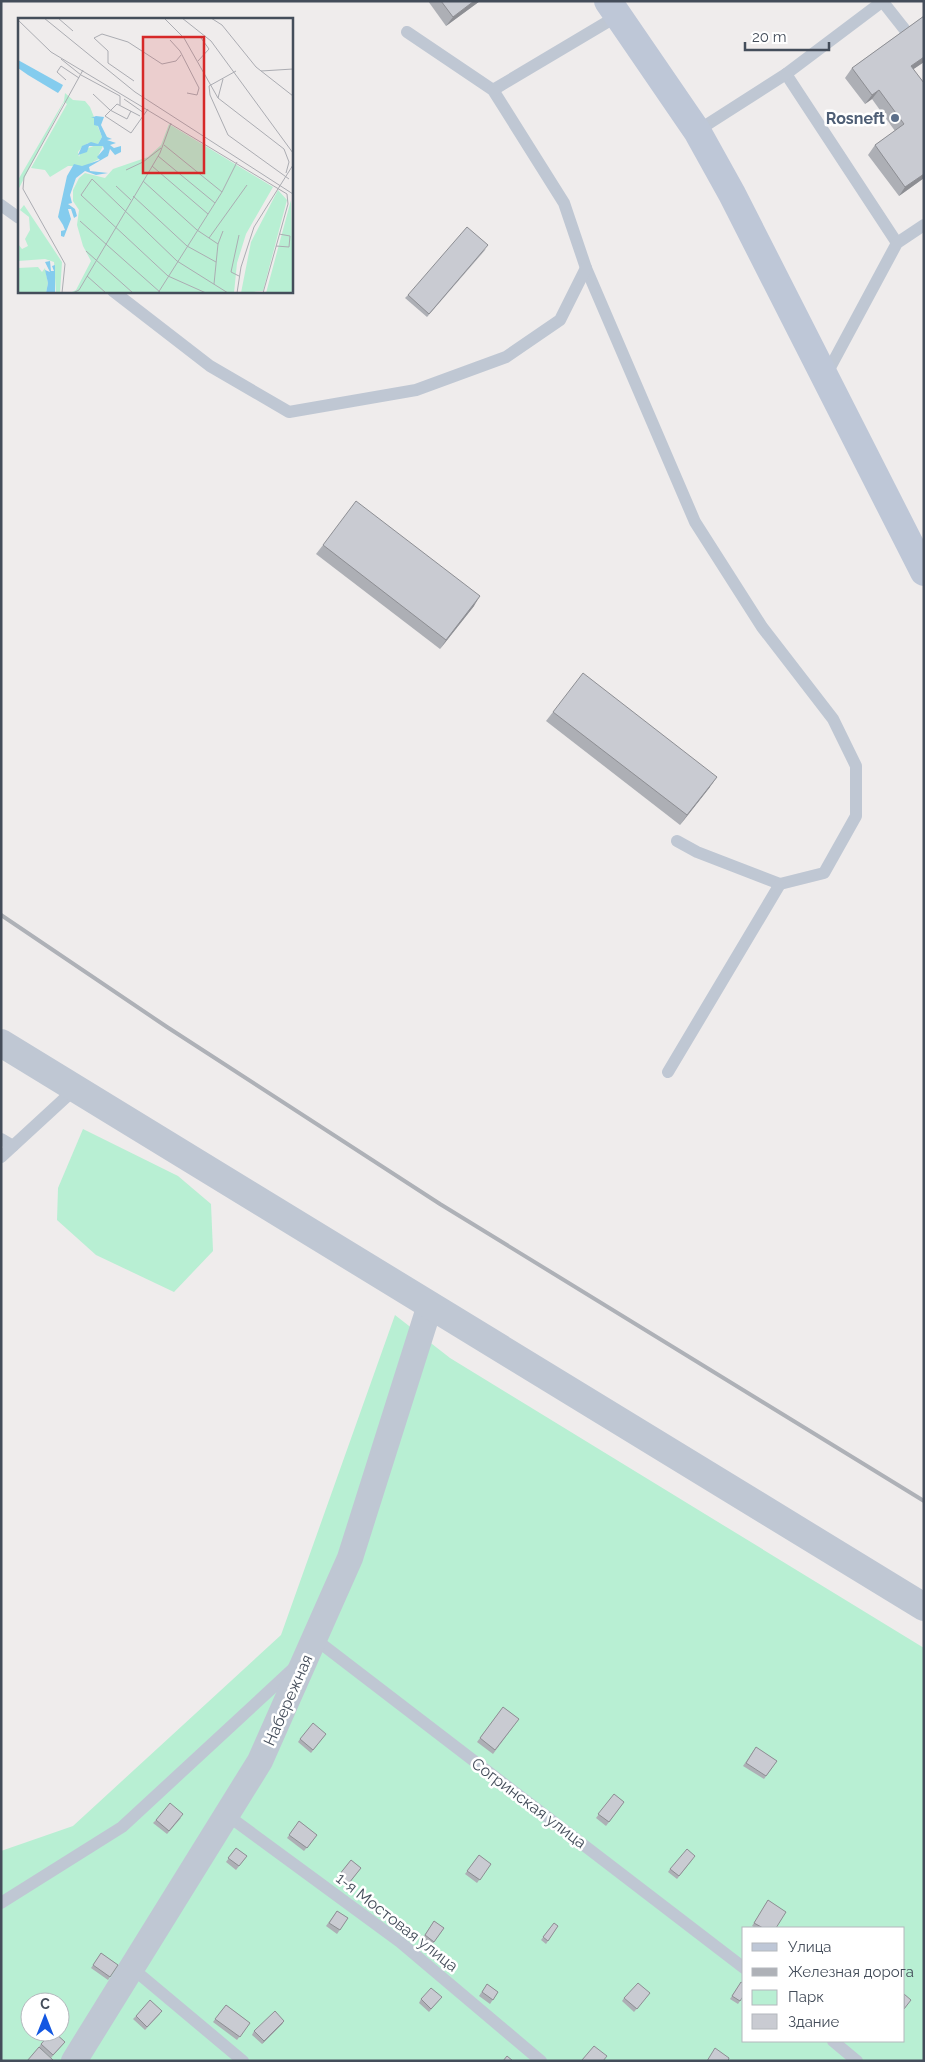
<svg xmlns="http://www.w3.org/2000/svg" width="925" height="2062" viewBox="0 0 925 2062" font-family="Raleway,sans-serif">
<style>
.green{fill:#b8efd3;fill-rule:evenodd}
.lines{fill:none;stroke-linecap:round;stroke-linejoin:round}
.service{stroke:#bfc7d3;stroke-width:12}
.minor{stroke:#bfc7d3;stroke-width:26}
.tertiary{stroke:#bfc7d3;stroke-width:28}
.secondary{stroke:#bec7d7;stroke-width:28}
.rail{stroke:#aeb1b7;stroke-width:4}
.wall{fill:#adafb5}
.shaded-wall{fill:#8d8e93}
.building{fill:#c9cbd2;stroke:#8d8e93}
.service-dot{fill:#5c6f8a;stroke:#fff;stroke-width:2}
.labels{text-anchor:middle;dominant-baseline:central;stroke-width:5;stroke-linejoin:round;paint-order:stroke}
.service-label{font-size:16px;font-weight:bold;fill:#4e5e75;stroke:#fff;text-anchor:end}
.street-label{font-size:16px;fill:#444d5a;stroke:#fff}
.inset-road{fill:none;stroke:#abacb2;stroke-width:1}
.view{fill:#d62828;fill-opacity:0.15;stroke:#d62828;stroke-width:2.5}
.inset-edge{fill:none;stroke:#444d5a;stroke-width:2.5}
</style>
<rect width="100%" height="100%" fill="#efecec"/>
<g class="green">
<path d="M83 1129 178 1176 211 1204 213 1251 174 1292 96 1255 57 1220 58 1188Z"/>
<path d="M395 1315 450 1358 924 1648V2061H1V1851L73 1826 281 1635ZM744 1928H904V2041H744ZM30 2002H60V2032H30Z"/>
</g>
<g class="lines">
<g class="service">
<path d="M883 2 924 54"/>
<path d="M407 32 493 90 564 203 586 268 695 522 762 627 833 719 856 766V816L824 873 780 884 697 852 677 841"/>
<path d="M786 74 897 243"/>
<path d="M493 90 619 15"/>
<path d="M697 131 786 74 883 1"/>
<path d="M1 205 19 218"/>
<path d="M113 291 210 366 289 412 416 390 506 357 560 320 586 268"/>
<path d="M825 377 897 243 924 225"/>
<path d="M668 1072 780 884"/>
<path d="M1 1139 13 1146"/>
<path d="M1 1157 76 1088"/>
<path d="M315 1639 744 1968"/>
<path d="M227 1815 400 1942 541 2061"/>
<path d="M1 1903 122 1827 295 1667"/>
<path d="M132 1968 243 2061"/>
<path d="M833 2041 857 2061"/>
</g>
<path class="minor" d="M74 2061 260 1761 350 1558 430 1305"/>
<path class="tertiary" d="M1 1043 924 1607"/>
<path class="secondary" d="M608 1 697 131 732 194 924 572"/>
<path class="rail" d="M1 915 167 1027 440 1204 924 1501"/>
</g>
<g class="wall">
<path d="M428 1H480L446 26Z"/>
<path d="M924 16V62L913 69 924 83V178L899 196 868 155 875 145 895 131 872 99 865 104 845 78 852 68Z"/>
<path d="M486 249 427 317 405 298 408 295Z"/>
<path d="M323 545 474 606 440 649 316 554Z"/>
<path d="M553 712 710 787 680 825 546 721Z"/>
<path d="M503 1707 519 1719 493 1754 477 1742Z"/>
<path d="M326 1734 311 1753 298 1742 300 1739Z"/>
<path d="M756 1747 777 1761 764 1779 743 1766Z"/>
<path d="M614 1794 624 1802 606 1826 596 1818Z"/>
<path d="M181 1818 167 1834 153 1823 156 1820Z"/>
<path d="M299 1821 317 1835 304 1851 287 1838Z"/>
<path d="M236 1848 247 1856 236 1870 226 1862Z"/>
<path d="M479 1855 491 1864 477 1883 465 1874Z"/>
<path d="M693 1859 677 1879 668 1872 670 1869Z"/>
<path d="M351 1860 361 1868 347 1886 336 1879Z"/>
<path d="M768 1900 776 1928H755L752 1926Z"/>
<path d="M337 1911 348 1918 337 1934 326 1926Z"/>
<path d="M434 1921 444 1928 432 1945 422 1939Z"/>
<path d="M554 1923 558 1926 546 1944 541 1940Z"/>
<path d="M101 1953 118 1965 108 1980 91 1968Z"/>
<path d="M741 1982 744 1995 738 2004 730 1999Z"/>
<path d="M487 1984 498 1992 490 2004 479 1996Z"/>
<path d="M650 1993 634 2012 622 2001 624 1998Z"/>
<path d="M442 1997 429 2012 419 2003 421 1999Z"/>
<path d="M226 2005 250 2023 237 2040 213 2022Z"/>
<path d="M160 2014 145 2030 133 2019 136 2016Z"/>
<path d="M284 2021 282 2024 262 2044 252 2035 254 2031Z"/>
<path d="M65 2042 51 2058 39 2047 41 2044Z"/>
</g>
<g class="shaded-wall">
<path d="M474 1H480L446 26 453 17Z"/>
<path d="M924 57V62L905 75 911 66Z"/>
<path d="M879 90 872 99 865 104 872 95Z"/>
<path d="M924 174V178L899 196 905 187Z"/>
<path d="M480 596 474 606 440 649 446 640Z"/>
<path d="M717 777 710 787 680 825 687 815Z"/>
<path d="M284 2021 282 2024 262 2044 264 2041Z"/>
</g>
<g class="building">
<path d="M441 1H474L453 17Z"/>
<path d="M924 16V57L911 66 924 83V174L905 187 875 145 904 124 879 90 872 95 852 68Z"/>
<path d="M467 227 488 245 429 314 408 295Z"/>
<path d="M356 501 480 596 446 640 323 545Z"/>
<path d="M583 673 717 777 687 815 553 712Z"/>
<path d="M503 1707 519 1719 495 1750 480 1738Z"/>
<path d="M313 1723 326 1734 313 1750 300 1739Z"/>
<path d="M756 1747 777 1761 766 1776 746 1763Z"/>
<path d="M614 1794 624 1802 609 1822 598 1814Z"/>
<path d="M170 1803 183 1814 169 1831 156 1820Z"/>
<path d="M299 1821 317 1835 307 1848 289 1835Z"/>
<path d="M236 1848 247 1856 239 1866 228 1858Z"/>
<path d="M687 1849 695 1856 679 1876 670 1869Z"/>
<path d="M479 1855 491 1864 480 1880 467 1871Z"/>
<path d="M351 1860 361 1868 349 1883 339 1875Z"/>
<path d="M768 1900 786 1912 776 1928H763L754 1923Z"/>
<path d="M337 1911 348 1918 340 1930 329 1923Z"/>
<path d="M434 1921 444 1928 434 1942 425 1935Z"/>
<path d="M554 1923 558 1926 548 1941 543 1937Z"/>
<path d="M101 1953 118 1965 110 1977 93 1965Z"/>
<path d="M741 1982 744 1984V1995L740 2001 732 1996Z"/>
<path d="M638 1983 650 1993 637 2009 624 1998Z"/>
<path d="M487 1984 498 1992 493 2000 482 1992Z"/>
<path d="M431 1988 442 1997 431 2009 421 1999Z"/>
<path d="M904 1994 911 2000 904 2009Z"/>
<path d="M150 2000 162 2011 147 2027 136 2016Z"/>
<path d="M226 2005 250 2023 240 2037 215 2019Z"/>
<path d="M275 2011 284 2021 264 2041 254 2031Z"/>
<path d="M52 2032H54L65 2042 53 2055 41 2044Z"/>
<path d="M594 2046 607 2056 603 2061H583L582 2060Z"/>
<path d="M39 2047 54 2061H27Z"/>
<path d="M715 2048 729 2058 728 2061H707Z"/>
<path d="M507 2056 513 2061H503Z"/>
</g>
<circle class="service-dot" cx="895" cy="118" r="5"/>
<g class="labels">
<g class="service-label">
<text x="885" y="118">Rosneft</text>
</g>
<g class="street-label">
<text transform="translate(288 1700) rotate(-66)">Набережная</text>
<text transform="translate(529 1803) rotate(37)">Согринская улица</text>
<text transform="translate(397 1922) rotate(38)">1-я Мостовая улица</text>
</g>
</g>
<g transform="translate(18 18)">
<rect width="275" height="275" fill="#efecec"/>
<path d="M47 75 55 82 67 83 72 89 84 119 80 126 70 125 64 129 60 134 61 139 63 133 78 127 85 128 80 138 83 140 67 148H50L32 159 27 152 13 150 49 86 46 84 0 172V162L46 83ZM151 106 255 169 228 216 219 245 216 275H52L58 272 73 243 65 228 59 207 61 192 55 183V172L61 160 67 155 87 160 95 151 130 139 143 127ZM260 172 269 182 245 273 223 275 233 224ZM273 182 275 275H248ZM6 187 44 244 42 275H38L36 244 27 241 0 243V226L4 231 10 228 7 221 12 212 11 199 2 192ZM20 249 24 254 27 250 30 265 28 275H0V250Z" fill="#b8efd3"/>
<path d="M0 42 45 67 43 71 40 75 10 57 0 50ZM78 98 86 99 83 107 89 119 94 121 89 122 98 125 92 127 96 130 103 128V134L97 137 92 131 90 138 71 149 72 153 90 155 78 157 67 153 58 160 52 177 54 185 50 186 57 191 59 198 56 200 53 191H50L53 201 46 219 43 218V213L47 212 45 207 40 199 49 158 56 146 64 148 82 142 79 139 86 131 85 128H71L69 134 60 137 64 128 73 124 80 126 84 119 80 108 76 107V100H73ZM32 243 33 253H36L34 248 37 247V275H28L30 265 27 252 32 254 27 244Z" fill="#84ccee"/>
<path class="inset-road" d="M26 0 117 74 275 176M40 0 55 13M146 0 166 20 200 80 266 131 271 144 268 155M164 0 193 23 275 135M193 0 204 7 238 49 275 78M0 2 33 34 269 176 270 186 245 275M152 22 162 33 181 70 179 77 169 75M43 41 63 57 102 78V87M180 43 191 31 183 20M243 53 275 51M48 62 39 54 43 48 61 60M116 63 90 45V33L76 20 84 16 110 24 144 46 158 43 163 37M191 68 192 77 210 117 271 161M191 68 218 53M75 76 92 92 109 101 113 93M200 80 205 61M106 81 126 95M122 98 99 86 87 98 113 115 130 91M146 127 204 174M140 138 197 185M134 148 190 196M108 152 125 144 143 130M125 163 179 212 200 226M98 168 113 182M115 178 169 228 198 244M62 203 143 275M191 220 229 167M258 228 271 229 272 218 261 216M68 233 115 275M69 258 88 275M221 258 213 254 221 217M196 266 200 226 205 213M44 275 47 246 5 171 6 159 65 52M55 275 61 272 142 135 153 105M140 275 204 174 219 144M188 275 150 258 63 177 74 161 159 243 210 275M219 275 223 249 236 209 275 147"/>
<path class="view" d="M125 19H186V155H125Z"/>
<rect width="275" height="275" class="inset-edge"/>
</g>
<rect width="925" height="2062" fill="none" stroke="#444d5a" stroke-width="5"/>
<rect x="742" y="1927" width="162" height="115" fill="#ffffff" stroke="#b4b8bd"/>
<rect x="752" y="1943" width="25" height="8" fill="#bec7d7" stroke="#b4b8bd"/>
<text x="788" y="1952" font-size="15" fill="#444d5a">Улица</text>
<rect x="752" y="1968" width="25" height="8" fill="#aeb1b7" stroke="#b4b8bd"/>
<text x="788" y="1977" font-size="15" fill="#444d5a">Железная дорога</text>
<rect x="752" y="1990" width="25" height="15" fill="#b8efd3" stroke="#b4b8bd"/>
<text x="788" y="2002" font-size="15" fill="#444d5a">Парк</text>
<rect x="752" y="2014" width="25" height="15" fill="#c9cbd2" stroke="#b4b8bd"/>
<text x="788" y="2027" font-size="15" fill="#444d5a">Здание</text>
<g transform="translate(45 2017)"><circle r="24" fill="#ffffff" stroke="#b4b8bd"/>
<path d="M0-4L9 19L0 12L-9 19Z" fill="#1357e2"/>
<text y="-8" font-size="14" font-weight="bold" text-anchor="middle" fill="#444d5a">С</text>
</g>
<path d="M745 42v8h84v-8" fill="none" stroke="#444d5a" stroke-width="2.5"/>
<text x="752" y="42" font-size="15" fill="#444d5a" stroke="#ffffff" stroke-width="4" paint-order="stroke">20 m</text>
</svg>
